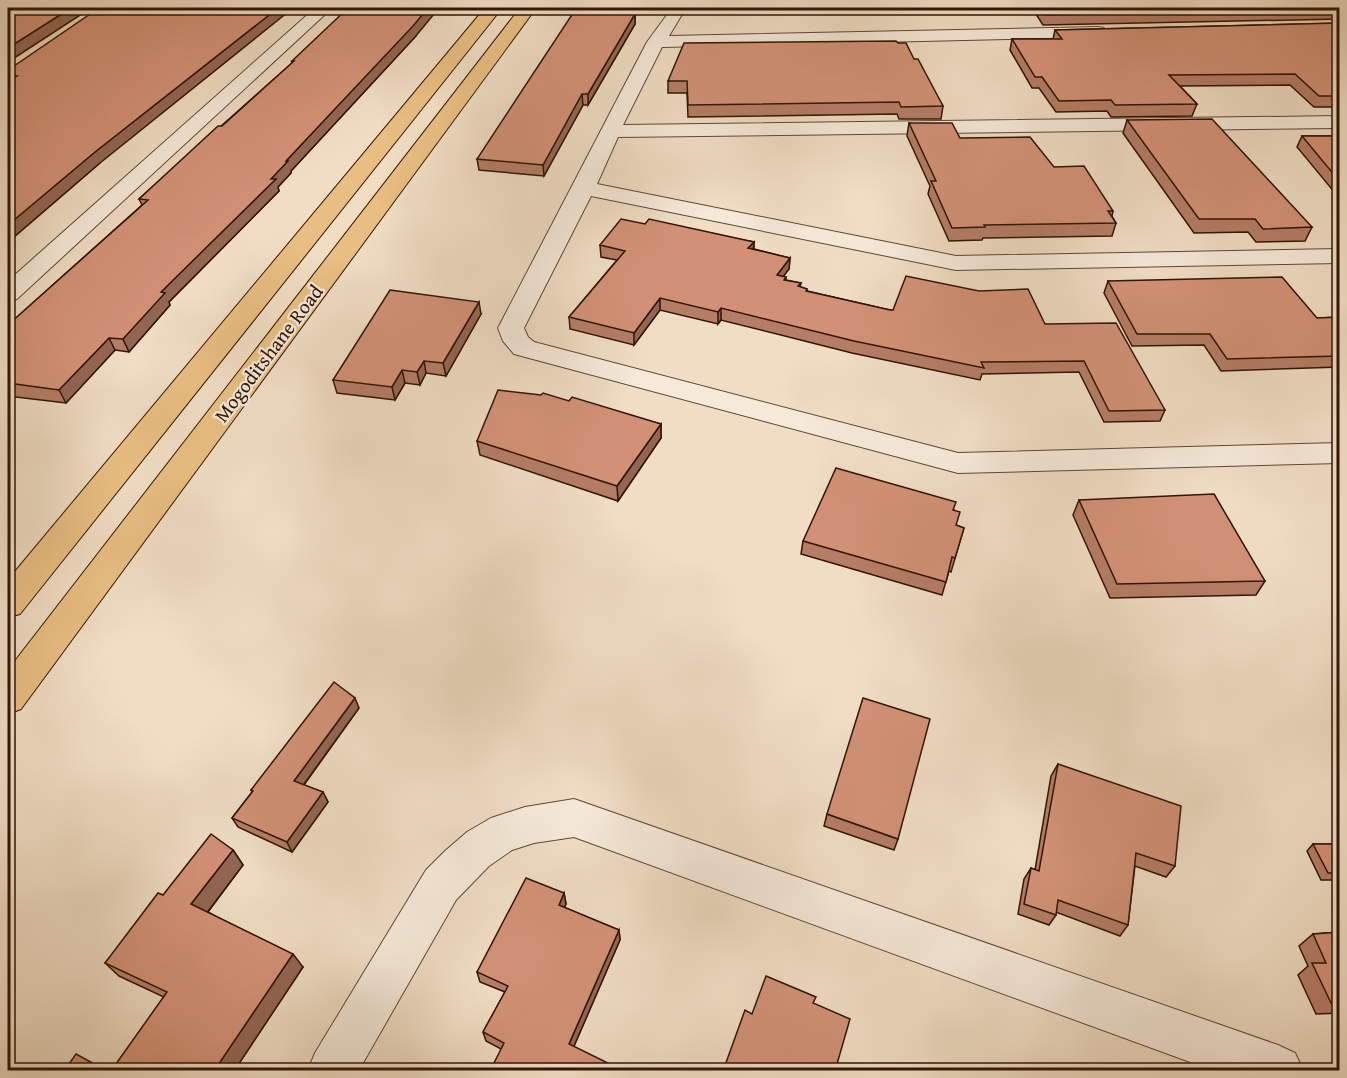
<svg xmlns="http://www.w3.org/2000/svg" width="1347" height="1078" viewBox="0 0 1347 1078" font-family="'Gentium Book Plus',serif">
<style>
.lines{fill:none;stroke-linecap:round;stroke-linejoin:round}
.minor-casing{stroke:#604736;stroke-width:2}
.major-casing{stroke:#301506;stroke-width:2}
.minor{fill:#f5e9d9;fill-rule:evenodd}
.major{fill:#e8be82;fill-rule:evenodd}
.wall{fill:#b57d65;stroke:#301506;stroke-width:1.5}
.shaded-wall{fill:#936653;stroke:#301506;stroke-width:1.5}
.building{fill:#d29176;stroke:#301506;stroke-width:1.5}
.labels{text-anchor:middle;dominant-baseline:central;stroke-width:4.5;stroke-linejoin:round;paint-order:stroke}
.street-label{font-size:20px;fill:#301506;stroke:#f5e9d9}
</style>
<rect width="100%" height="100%" fill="#f0ddc4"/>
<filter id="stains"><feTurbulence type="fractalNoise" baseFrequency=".00333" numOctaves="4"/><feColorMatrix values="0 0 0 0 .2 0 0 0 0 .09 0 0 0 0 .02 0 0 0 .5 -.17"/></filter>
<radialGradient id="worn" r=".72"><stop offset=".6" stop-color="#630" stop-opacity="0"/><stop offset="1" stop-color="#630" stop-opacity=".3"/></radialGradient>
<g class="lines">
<defs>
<g id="minor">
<path d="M315 8H332L17 299 8 302V281Z"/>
<path d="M672 8H690L681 16 669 36 1098 27 1104 28 1107 32 1104 36 1098 37 662 47 623 125 1340 116V128L618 137 597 184 956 256 1340 249V263L956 270 591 196 524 328 528 337 534 342 958 453 1340 443V463L958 473 514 354 503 341 498 328 647 42Z"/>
<path d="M574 799 1278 1045 1295 1053 1303 1070H1212L574 837 534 843 512 850 489 866 456 900 359 1070H308L315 1053 426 870 445 851 467 832 491 818 525 807Z"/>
</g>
<g id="major">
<path d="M485 8H502L20 614 8 617V580Z"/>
<path d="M520 8H536L21 709 8 714V670Z"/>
</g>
</defs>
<use href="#minor" class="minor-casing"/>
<use href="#major" class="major-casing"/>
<use href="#minor" class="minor"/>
<use href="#major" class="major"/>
</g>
<g class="wall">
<path d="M1032 8H1340V19L1043 25Z"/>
<path d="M635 14V24L588 105H583L544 176 479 170 477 159Z"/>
<path d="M1340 23V107H1314L1290 85 1180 86 1197 104 1192 116 1111 117 1107 111 1056 112 1039 88H1032L1010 50 1012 39H1053L1055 30Z"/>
<path d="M415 37 291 171V173L278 187 279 191 169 302 170 305 129 352 115 350 66 403 8 396V325L142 205 139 199 292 63V61Z"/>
<path d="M898 43 914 59 943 106 941 119H899L897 114 688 117 687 93H668V81Z"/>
<path d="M8 68H11L100 163 8 242Z"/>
<path d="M1127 120 1312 227 1305 241 1256 242 1248 232 1194 233 1123 133Z"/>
<path d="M909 123 1054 167 1113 211 1112 216 1116 223 1112 236 983 238 982 240 949 241 928 194 930 186 907 136Z"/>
<path d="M1302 136H1340V199L1297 147Z"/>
<path d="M645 224 754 242V249L790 258 789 269 783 276 786 277V280L801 283 800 287 807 289V291L890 310 1045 324 1165 410 1160 421 1104 422 1079 372 982 374 980 380 852 353 721 320 718 324 660 310 634 345 570 329 569 317 617 260 601 257 600 245Z"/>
<path d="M1108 281 1317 318 1340 317V367L1221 371 1204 345 1132 346 1104 293Z"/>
<path d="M481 314 446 376 426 373 420 385 405 383 395 400 337 393 333 380Z"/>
<path d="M569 401 661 424V438L618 501 480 455 477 441Z"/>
<path d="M1079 500 1265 581 1256 595 1110 598 1073 515Z"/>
<path d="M954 510 956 525 964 528 951 572 949 571 942 595 801 554 803 541Z"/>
<path d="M359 708 304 785 323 792 328 802 292 852 238 827 232 818 252 792 251 790Z"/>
<path d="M1058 764 1175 866 1166 877 1135 866 1128 925 1120 936 1056 912V915L1049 925 1018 914 1024 879 1031 868 1035 870 1051 776Z"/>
<path d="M827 814 898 839 894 850 824 826Z"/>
<path d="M1313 844H1340V880H1321L1307 851Z"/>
<path d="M233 850 243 865 208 912 303 967 234 1071H111L164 997 119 976 105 963 163 895Z"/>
<path d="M564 893 566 904 564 908 619 930 620 940 574 1046 501 1049 486 1041 483 1032 505 992 480 982 477 972Z"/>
<path d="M1340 932V1013L1316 1014 1298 975 1308 966 1299 946 1313 934Z"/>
</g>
<g class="shaded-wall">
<path d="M71 8H91L8 62V48Z"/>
<path d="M278 8H293L100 163 8 242V225L95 152Z"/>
<path d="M428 8H439L415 37 291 171V173L278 187 279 191 169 302 170 305 129 352 123 339 161 292 271 179 286 161Z"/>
<path d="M635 14V24L588 105V94Z"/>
<path d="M582 94 583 105 544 176 543 165Z"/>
<path d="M754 242 753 253 748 248Z"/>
<path d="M790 258 789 269 776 286 777 275Z"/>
<path d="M660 298V310L634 345V333Z"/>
<path d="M479 302 481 314 446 376 443 363Z"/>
<path d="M721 308V320L718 324V312Z"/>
<path d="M109 338 115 350 66 403 59 390Z"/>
<path d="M424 361 426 373 420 385 417 372Z"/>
<path d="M402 370 405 383 395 400 392 387Z"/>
<path d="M661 424V438L618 501 617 486Z"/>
<path d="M355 698 359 708 299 791 294 781Z"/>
<path d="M323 792 328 802 292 852 287 842Z"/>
<path d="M233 850 243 865 203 918 191 904Z"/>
<path d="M564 893 566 904 561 916 559 905Z"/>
<path d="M619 930 620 940 571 1053 569 1044Z"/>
<path d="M293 954 303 967 234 1071H214Z"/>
</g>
<g class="building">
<path d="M8 8H71L8 48Z"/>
<path d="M99 8H278L95 152 8 225V82L17 76 8 75V68H11Z"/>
<path d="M348 8H428L413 26 286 161H288L271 179H276L161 292 165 293 123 339 109 338 59 390 8 383V325L148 200 139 199 218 126H222L294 61H292Z"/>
<path d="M1041 8H1340V9L1046 15Z"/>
<path d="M575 10 635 14 588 94H582L543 165 477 159Z"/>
<path d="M1340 23V96H1319L1295 74 1169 75 1197 104 1115 105 1111 100 1059 101 1042 77H1035L1012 39H1062L1055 30Z"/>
<path d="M896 41 898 43H906L914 59H918L943 106 901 107 899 102 688 105 687 81H668L684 43Z"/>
<path d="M1212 119 1312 227 1263 229 1255 219H1199L1127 120Z"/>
<path d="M909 123H952L960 138 1030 137 1054 167 1084 166 1113 211H1108L1116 223 984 225 985 227 952 228 931 181H936Z"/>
<path d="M1302 136H1340V182Z"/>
<path d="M621 219 645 224 649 219 754 242 748 248 790 258 777 275 786 277 784 280 801 283 798 286 807 289 806 291 890 310H893L906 276 979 291 1028 289 1045 324 1116 323 1165 410 1109 411 1084 361 981 362 984 368 854 341 721 308 718 312 660 298 634 333 569 317 625 251 600 245Z"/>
<path d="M1282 277 1317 318 1340 317V356L1227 359 1210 334H1137L1108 281Z"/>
<path d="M390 290 479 302 443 363 424 361 417 372 402 370 392 387 333 380Z"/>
<path d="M498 390 541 395 543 393 569 401 572 397 661 424 617 486 477 441Z"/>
<path d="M836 468 956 502 953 510 960 512 956 525 964 528 955 558 952 557 946 582 803 541Z"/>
<path d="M1214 494 1265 581 1117 584 1079 500Z"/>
<path d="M334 682 355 698 294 781 323 792 287 842 232 818 253 791 251 790Z"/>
<path d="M863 698 930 719 898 839 827 814Z"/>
<path d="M1058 764 1181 806 1175 866 1136 853 1128 925 1058 900 1056 915 1024 904 1031 868 1039 871Z"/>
<path d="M211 834 233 850 191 904 293 954 214 1071H111L167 992 105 963 158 893 163 895Z"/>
<path d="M1313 844H1340V873H1328Z"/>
<path d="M526 878 564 893 559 905 619 930 569 1044 624 1071H490L504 1043 483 1032 508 986 477 972Z"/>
<path d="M1340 932V1002L1331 1003 1312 963H1326L1313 934Z"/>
<path d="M766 976 816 997 813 1003 850 1019 835 1071H723L745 1010 752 1014Z"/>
<path d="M76 1054 107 1071H64Z"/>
</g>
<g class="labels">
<g class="street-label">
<text transform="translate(268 353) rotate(-53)">Mogoditshane Road</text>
</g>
</g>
<rect width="1347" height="1078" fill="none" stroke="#f0ddc4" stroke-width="30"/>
<rect x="9" y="9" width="1329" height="1060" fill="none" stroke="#301506" stroke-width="3"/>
<rect x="15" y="15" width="1317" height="1048" fill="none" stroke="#301506" stroke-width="1.5"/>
<rect width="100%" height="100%" filter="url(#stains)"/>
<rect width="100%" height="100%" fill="url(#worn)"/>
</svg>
